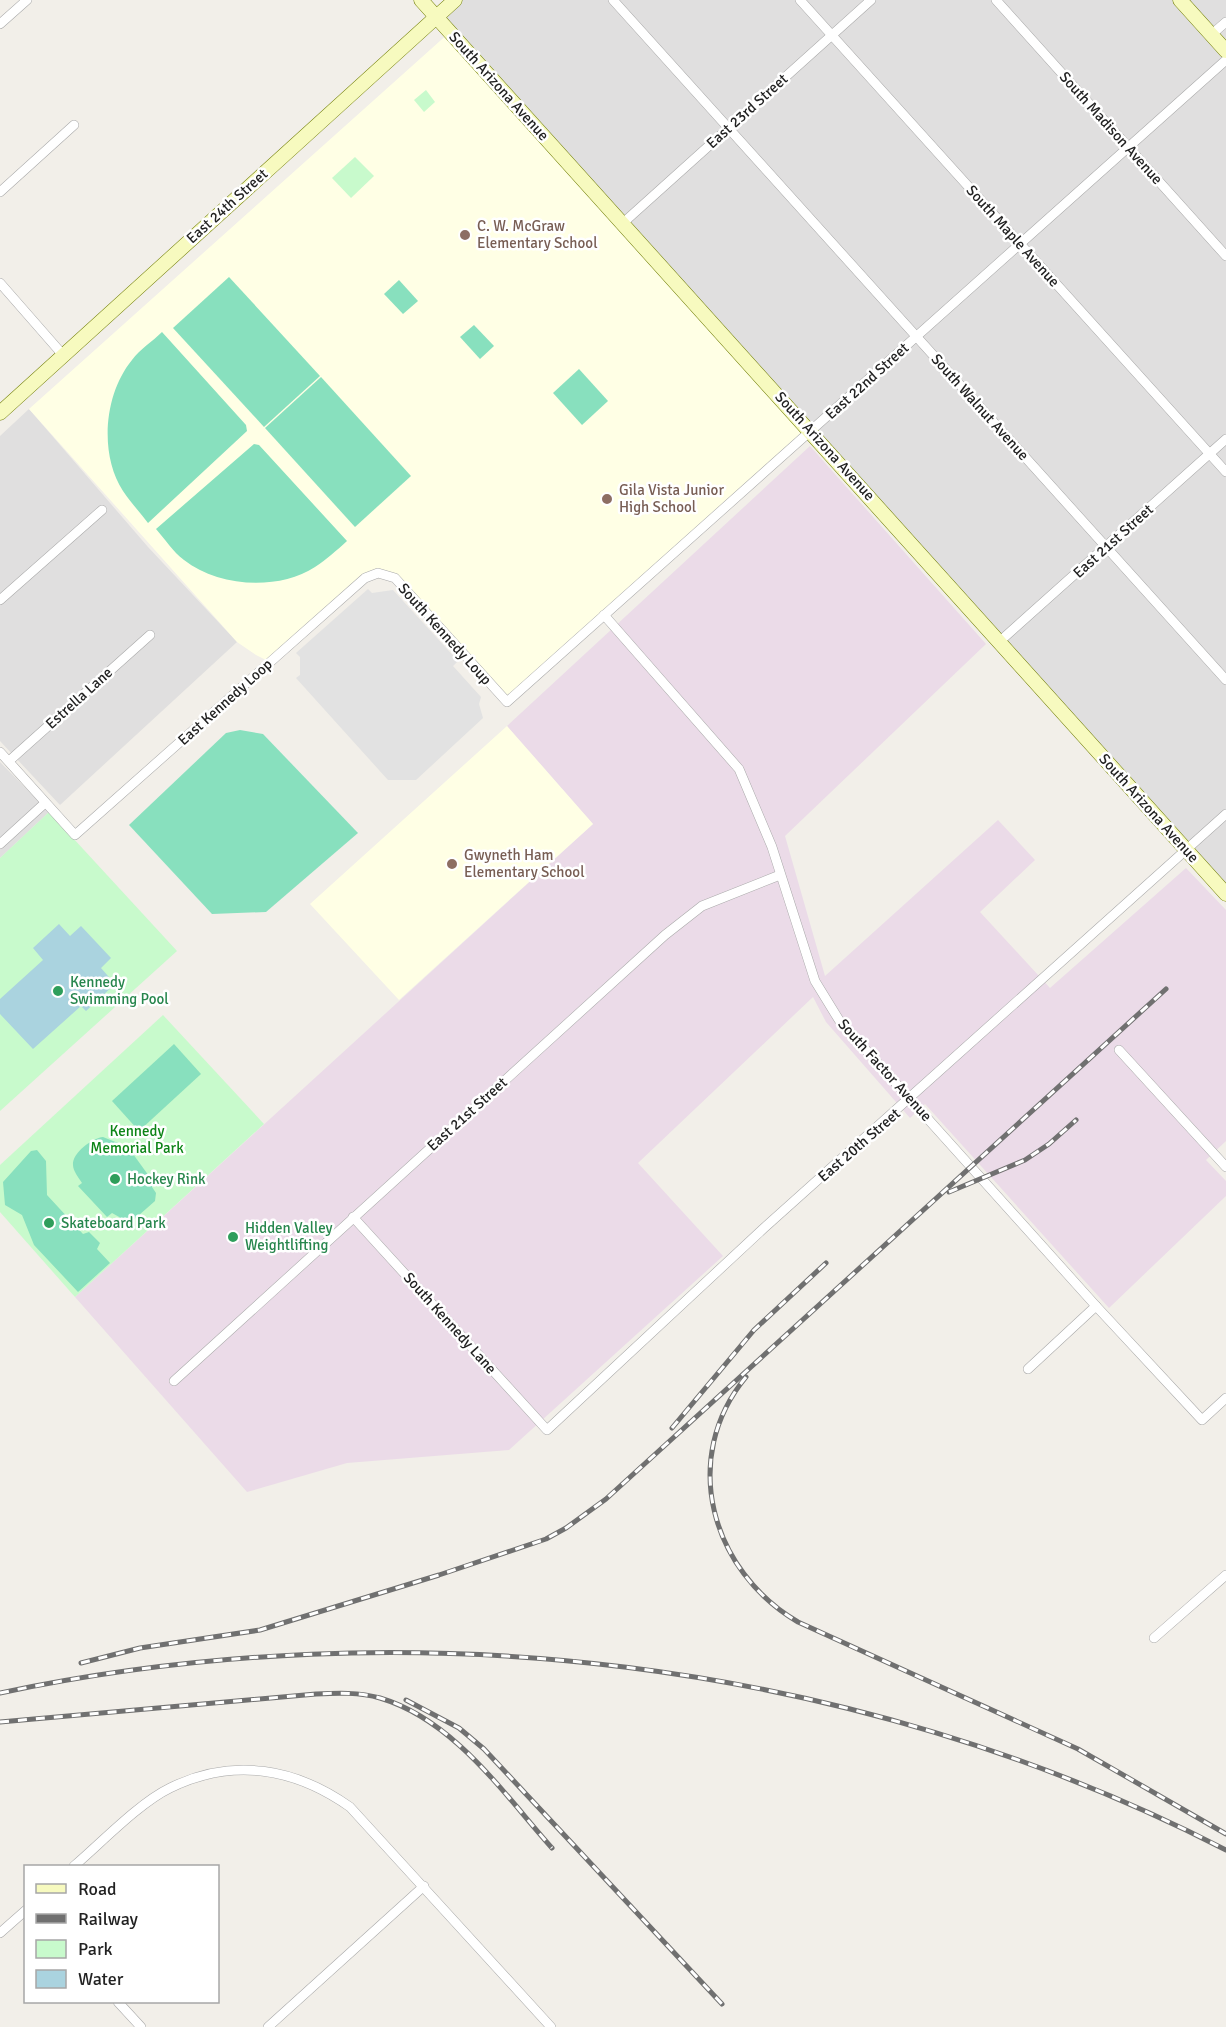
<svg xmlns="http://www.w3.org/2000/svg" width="1226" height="2027" viewBox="0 0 1226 2027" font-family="Signika,sans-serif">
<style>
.residential{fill:#e0dfdf}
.industrial{fill:#ebdbe8}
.education{fill:#ffffe5}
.park{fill:#c8facc}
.pitch{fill:#88e0be}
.parking{fill:#e2e2e2}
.water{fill:#aad3df}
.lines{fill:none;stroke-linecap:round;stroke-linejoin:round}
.street-casing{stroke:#a9a9a9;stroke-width:10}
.secondary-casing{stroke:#707d05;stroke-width:15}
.street{stroke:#fff;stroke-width:9}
.secondary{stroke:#f7fabf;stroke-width:14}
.rail-casing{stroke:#707070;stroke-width:5}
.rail{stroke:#fff;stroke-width:3;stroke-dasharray:9;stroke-linecap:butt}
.education-dot{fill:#8d6e63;stroke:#fff;stroke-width:2}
.leisure-dot{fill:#2e9e5b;stroke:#fff;stroke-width:2}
.labels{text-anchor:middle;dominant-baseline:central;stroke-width:5;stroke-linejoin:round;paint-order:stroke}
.street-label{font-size:15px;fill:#222;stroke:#fff}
.education-label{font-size:15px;fill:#785e54;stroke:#fff;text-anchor:start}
.leisure-label{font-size:15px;fill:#27864d;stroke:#fff;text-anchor:start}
.park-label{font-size:15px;fill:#0c8416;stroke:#fff}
</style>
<rect width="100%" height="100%" fill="#f2efe9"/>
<g class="residential">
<path d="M455 0H1226V895L437 17Z"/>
<path d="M29 409 148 547 237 642 60 805 0 741V436Z"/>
<path d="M0 762 49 812 0 858Z"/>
</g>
<path class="industrial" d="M810 446 986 644 785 836 825 976 998 820 1035 860 980 912 1050 988 1186 868 1226 910V1141L1206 1160 1226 1181V1196L1109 1308 925 1104 910 1118 826 1022 813 997 638 1163 723 1256 509 1450 347 1463 247 1492 75 1297 593 824 507 726Z"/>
<g class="education">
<path d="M450 32 811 431 507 702 396 578 378 573 270 662 256 655 237 642 29 409Z"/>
<path d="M507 726 593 824 399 1000 310 904Z"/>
</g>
<g class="park">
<path d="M426 90 435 102 424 112 414 100Z"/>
<path d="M355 157 374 176 351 198 332 178Z"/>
<path d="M49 812 177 951 0 1111V858Z"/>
<path d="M163 1015 264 1124 75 1297 0 1212V1165Z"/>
</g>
<g class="pitch">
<path d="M229 277 320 376 264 427 173 328Z"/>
<path d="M399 280 418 301 403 314 384 294Z"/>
<path d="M474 325 494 346 480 359 460 337Z"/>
<path d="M162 332 246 425 247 431 148 523C140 512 130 502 123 491 99 454 104 394 132 360 140 349 153 341 162 332Z"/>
<path d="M579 369 608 401 582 425 553 393Z"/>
<path d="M321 377 411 476 355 527 265 428Z"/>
<path d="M254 444 259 445 347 541C337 550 326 560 315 567 278 591 218 587 184 560 173 552 165 539 156 529Z"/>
<path d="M240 730 263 734 358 833 266 912 212 914 129 825 226 733Z"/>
<path d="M174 1044 201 1074 139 1131 112 1101Z"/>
<path d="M103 1137 128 1147 154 1183 152 1187 156 1193 155 1201 130 1223 112 1213 107 1217 78 1186 82 1183C79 1178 73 1171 73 1165 72 1153 92 1138 103 1137Z"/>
<path d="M37 1150 46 1161 47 1195 83 1234 89 1232 100 1243 97 1249 110 1263 78 1292 34 1245 22 1215 5 1205 3 1182 31 1151Z"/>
</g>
<path class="parking" d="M368 589 372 593 393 590 458 661 453 666 481 697 479 704 483 718 416 780H388L296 678 300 675V657L296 653Z"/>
<path class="water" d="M59 924 70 936 81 926 111 958 101 968 115 984 86 1011 81 1006 33 1049 0 1014V999L43 960 33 948Z"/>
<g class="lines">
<defs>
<g id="street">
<path d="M613 0 1226 680"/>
<path d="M800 0 1226 472"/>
<path d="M996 0 1226 256"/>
<path d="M0 24 27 0"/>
<path d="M1211 35 1226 22"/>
<path d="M0 192 74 125"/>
<path d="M623 223 871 0"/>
<path d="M0 283 63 355"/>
<path d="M0 600 102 510"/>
<path d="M604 615 739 769 772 847 815 981 839 1020 1096 1306 1202 1420 1226 1398"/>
<path d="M999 642 1226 439"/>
<path d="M0 752 75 835 365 578 378 573 395 578 507 702 1226 60"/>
<path d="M9 761 150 635"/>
<path d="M0 844 45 803"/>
<path d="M1119 1050 1226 1167"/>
<path d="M353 1217 547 1430 764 1228 1226 814"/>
<path d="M1028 1369 1096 1306"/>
<path d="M174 1381 665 935 702 906 780 875"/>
<path d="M1154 1638 1226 1575"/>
<path d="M74 1866C101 1843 139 1803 170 1788 233 1757 295 1768 350 1807L551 2027"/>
<path d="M0 1933 26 1910"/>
<path d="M118 2002 141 2027"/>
<path d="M268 2027 424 1886"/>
</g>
<g id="secondary">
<path d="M421 0 1226 894"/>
<path d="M1180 0 1226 51"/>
<path d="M0 413 455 0"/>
</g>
</defs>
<use href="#street" class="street-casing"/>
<use href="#secondary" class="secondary-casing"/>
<use href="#street" class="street"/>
<use href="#secondary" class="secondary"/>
<defs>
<g id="rail">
<path d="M949 1192 1025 1160 1049 1144 1076 1120"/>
<path d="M746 1377C679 1458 711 1571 798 1622L1078 1749 1226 1834"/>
<path d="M672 1428 754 1330 826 1263"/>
<path d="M81 1663 140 1648 260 1630 439 1575 546 1539 566 1528 606 1499 1166 989"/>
<path d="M0 1693C409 1607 853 1658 1226 1850"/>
<path d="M406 1700 459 1728 484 1749 722 2004"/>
<path d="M0 1722 316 1694C337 1693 359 1692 380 1698 454 1720 503 1793 552 1848"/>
</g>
</defs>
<use href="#rail" class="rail-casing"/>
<use href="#rail" class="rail"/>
</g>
<g class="education-dot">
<circle cx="465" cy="235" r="6"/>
<circle cx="607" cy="499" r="6"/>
<circle cx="452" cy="864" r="6"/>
</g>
<g class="leisure-dot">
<circle cx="58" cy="991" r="6"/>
<circle cx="115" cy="1179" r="6"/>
<circle cx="49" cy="1223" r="6"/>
<circle cx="233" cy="1237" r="6"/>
</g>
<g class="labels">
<g class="street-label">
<text transform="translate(499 86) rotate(48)">South Arizona Avenue</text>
<text transform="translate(747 111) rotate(-42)">East 23rd Street</text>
<text transform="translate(1111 128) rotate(48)">South Madison Avenue</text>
<text transform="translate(227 206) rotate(-42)">East 24th Street</text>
<text transform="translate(1013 236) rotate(48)">South Maple Avenue</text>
<text transform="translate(867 381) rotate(-42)">East 22nd Street</text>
<text transform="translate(980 407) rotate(48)">South Walnut Avenue</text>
<text transform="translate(825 446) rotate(48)">South Arizona Avenue</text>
<text transform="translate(1113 541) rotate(-42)">East 21st Street</text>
<text transform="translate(445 634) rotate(48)">South Kennedy Loup</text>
<text transform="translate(79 698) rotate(-42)">Estrella Lane</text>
<text transform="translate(225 702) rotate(-42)">East Kennedy Loop</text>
<text transform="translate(1149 808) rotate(48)">South Arizona Avenue</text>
<text transform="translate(885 1070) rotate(48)">South Factor Avenue</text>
<text transform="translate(467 1114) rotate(-42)">East 21st Street</text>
<text transform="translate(859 1145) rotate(-41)">East 20th Street</text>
<text transform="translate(450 1323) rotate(48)">South Kennedy Lane</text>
</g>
<g class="education-label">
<text x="477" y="226">C. W. McGraw<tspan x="477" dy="17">Elementary School</tspan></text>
<text x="619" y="490">Gila Vista Junior<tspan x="619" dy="17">High School</tspan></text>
<text x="464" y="855">Gwyneth Ham<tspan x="464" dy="17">Elementary School</tspan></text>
</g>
<g class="leisure-label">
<text x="70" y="982">Kennedy<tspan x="70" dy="17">Swimming Pool</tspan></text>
<text x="127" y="1179">Hockey Rink</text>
<text x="61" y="1223">Skateboard Park</text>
<text x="245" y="1228">Hidden Valley<tspan x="245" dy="17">Weightlifting</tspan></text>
</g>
<g class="park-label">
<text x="137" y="1131">Kennedy<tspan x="137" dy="17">Memorial Park</tspan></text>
</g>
</g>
<rect x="24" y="1865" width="195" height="138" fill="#ffffff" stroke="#a7a7a7" stroke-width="1.5"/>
<rect x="36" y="1884" width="30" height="9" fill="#f7fabf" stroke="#a7a7a7" stroke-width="1.5"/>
<text x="78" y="1895" font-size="18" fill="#222222">Road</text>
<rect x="36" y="1914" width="30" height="9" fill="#707070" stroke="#a7a7a7" stroke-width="1.5"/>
<text x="78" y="1925" font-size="18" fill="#222222">Railway</text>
<rect x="36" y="1940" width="30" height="18" fill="#c8facc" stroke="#a7a7a7" stroke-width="1.5"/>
<text x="78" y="1955" font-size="18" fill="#222222">Park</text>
<rect x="36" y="1970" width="30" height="18" fill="#aad3df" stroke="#a7a7a7" stroke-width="1.5"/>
<text x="78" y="1985" font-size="18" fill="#222222">Water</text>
</svg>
